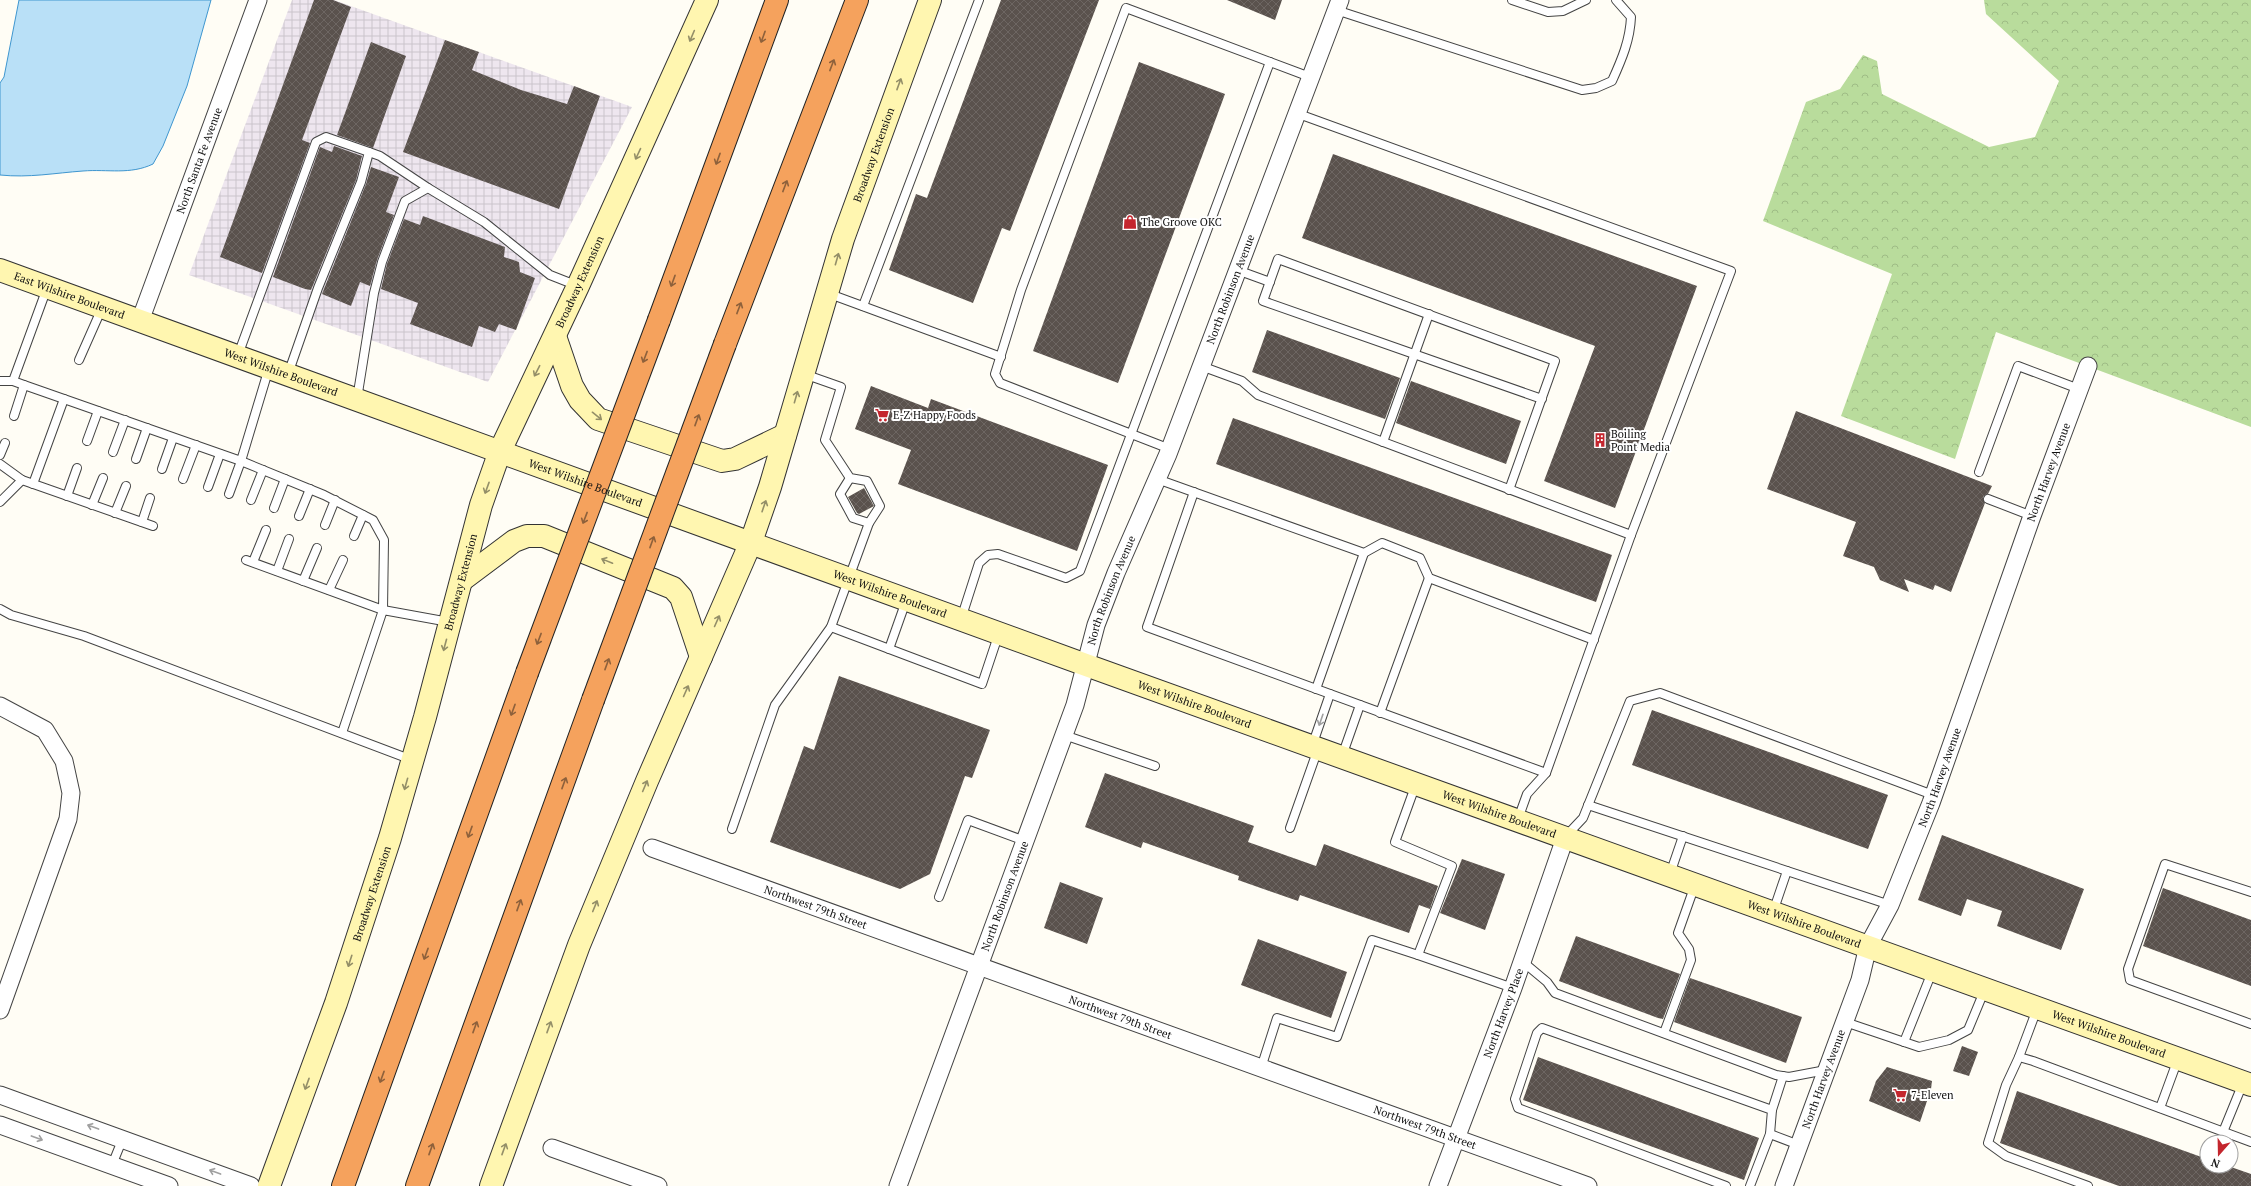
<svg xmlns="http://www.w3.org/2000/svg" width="2251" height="1186" viewBox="0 0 2251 1186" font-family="'PT Serif',serif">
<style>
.industrial{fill:url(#industrial-grid)}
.forest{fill:url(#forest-crowns)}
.water{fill:#b9e0f7;stroke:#3f96cf}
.building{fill:url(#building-cross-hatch)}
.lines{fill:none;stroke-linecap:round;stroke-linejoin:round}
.lane-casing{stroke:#444;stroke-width:10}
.street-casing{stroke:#444;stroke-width:19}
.secondary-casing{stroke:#333;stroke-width:24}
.highway-casing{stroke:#222;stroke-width:24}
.lane{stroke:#fff;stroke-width:8}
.street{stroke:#fff;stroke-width:17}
.secondary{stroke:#fff6b0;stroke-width:22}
.highway{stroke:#f5a25d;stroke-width:22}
.highway-bridge-casing{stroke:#222;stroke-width:24;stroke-linecap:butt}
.highway-bridge{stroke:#f5a25d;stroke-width:22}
.oneway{stroke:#948f68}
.oneway2{stroke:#8e613b}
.oneway3{stroke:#a0a0a0}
.labels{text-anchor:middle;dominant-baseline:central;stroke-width:4;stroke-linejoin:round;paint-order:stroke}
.street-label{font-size:11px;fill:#111;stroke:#fff}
.poi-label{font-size:11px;fill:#111;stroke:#fff;text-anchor:start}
</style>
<defs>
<pattern id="industrial-grid" width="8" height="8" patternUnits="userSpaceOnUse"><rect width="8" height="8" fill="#eee6ef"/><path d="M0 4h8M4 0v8" fill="none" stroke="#cbc4cc"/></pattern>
<pattern id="forest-crowns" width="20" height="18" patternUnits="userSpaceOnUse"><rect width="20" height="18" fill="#b9dc9c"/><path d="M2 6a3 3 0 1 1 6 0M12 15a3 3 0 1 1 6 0" fill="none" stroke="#9ebc85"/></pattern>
<pattern id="building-cross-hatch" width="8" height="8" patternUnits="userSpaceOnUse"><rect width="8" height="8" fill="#5a524d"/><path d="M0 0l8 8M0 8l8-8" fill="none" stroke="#6d6662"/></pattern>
</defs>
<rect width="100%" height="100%" fill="#fffdf5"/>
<path class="industrial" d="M292 0H334L632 107 488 382 189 275Z"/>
<path class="forest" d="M1984 0H2251V427L1996 332 1955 459 1841 416 1892 274 1763 221 1806 102 1840 89 1863 55 1877 61 1882 94 1989 147 2035 137 2059 81 1986 14Z"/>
<path class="water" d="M19 0H211L187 86 163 146 153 164C130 175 108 169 83 171 55 173 29 178 0 175V83L4 77Z"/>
<g class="building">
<path d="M314 0H333L351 7 302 140 310 143 262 273 220 257Z"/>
<path d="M1001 0H1099L1010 231 1002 228 973 303 889 270 916 194 927 198Z"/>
<path d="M1227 0H1282L1275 20Z"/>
<path d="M445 40 479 52 472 70 521 90 567 104 574 86 600 96 559 209 403 152Z"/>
<path d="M371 42 406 56 373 148 337 135Z"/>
<path d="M1139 62 1225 94 1118 383 1033 351Z"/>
<path d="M334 146 362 156 356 180 311 290 305 289 273 277 320 147 332 152Z"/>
<path d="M1333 154 1697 286 1615 508 1544 481 1595 346 1302 238Z"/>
<path d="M371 167 399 177 386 212 394 215 377 260 370 286 360 282 351 306 322 294 366 184Z"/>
<path d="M423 216 505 247 504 257 519 262 520 272 535 278 516 330 499 324 495 332 479 326 472 347 410 324 418 303 381 289 387 264 404 219 420 225Z"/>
<path d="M1267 330 1400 378 1385 419 1252 372Z"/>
<path d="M1411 381 1521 421 1506 464 1396 423Z"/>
<path d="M871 386 928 408 931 399 1108 465 1077 551 898 484 911 450 855 429Z"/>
<path d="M1796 411 1992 486 1988 494 1983 497 1985 503 1951 592 1935 585 1933 590 1904 579 1909 592 1880 580 1874 567 1843 556 1856 522 1767 489Z"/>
<path d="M1233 418 1612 555 1596 602 1216 464Z"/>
<path d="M864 488 874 506 859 514 857 513 848 497Z"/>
<path d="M839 676 990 730 972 778 965 776 930 874 900 889 770 842 804 746 814 750Z"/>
<path d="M1652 710 1888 795 1868 849 1632 765Z"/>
<path d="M1105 773 1254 826 1248 842 1316 866 1324 844 1438 886 1430 909 1419 905 1409 933 1300 895 1298 901 1238 880 1239 876 1143 842 1141 848 1085 827Z"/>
<path d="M1942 835 2084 889 2061 950 1997 926 2002 911 1967 899 1961 916 1918 900Z"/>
<path d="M1462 859 1505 874 1485 930 1440 913Z"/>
<path d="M1060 882 1103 898 1087 944 1044 928Z"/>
<path d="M2163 888 2251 920V986L2143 946Z"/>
<path d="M1576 936 1680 974 1663 1019 1658 1018 1559 981Z"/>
<path d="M1258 939 1347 972 1331 1018 1241 985Z"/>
<path d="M1690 978 1802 1017 1786 1063 1674 1022Z"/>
<path d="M1962 1046 1978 1052 1969 1076 1953 1071Z"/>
<path d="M1538 1057 1759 1138 1744 1180 1523 1100Z"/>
<path d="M1887 1067 1932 1081 1931 1089 1920 1122 1869 1101 1876 1081Z"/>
<path d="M2017 1091 2207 1159V1166H2228L2251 1174V1186H2119L2000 1143Z"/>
</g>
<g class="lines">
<defs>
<g id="lane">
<path d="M1512 0 1548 12 1563 11 1586 0"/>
<path d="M1336 10 1582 90 1596 88 1612 81C1622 59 1630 40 1631 17L1616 0"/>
<path d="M1296 113 1731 271 1631 535 1546 773 1527 794 1518 819"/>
<path d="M1237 270 1270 282"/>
<path d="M47 288 13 381 24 385 241 461 269 368"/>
<path d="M827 293 1001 357"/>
<path d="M863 306 979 0"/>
<path d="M238 355 316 142 326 137 369 152"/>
<path d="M79 360 102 308"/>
<path d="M1201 366 1242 381 1258 395 1631 535"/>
<path d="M288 374 318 288 361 182 369 152 380 156 428 188"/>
<path d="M0 381H13"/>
<path d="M357 399 374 293 382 262 405 201 428 188 484 222 550 275 578 286"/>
<path d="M14 416 24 385"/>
<path d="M87 441 98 411"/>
<path d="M1383 442 1429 314"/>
<path d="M1170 449 1000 383 995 374 1021 290 1126 8 1310 77"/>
<path d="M113 452 125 420"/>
<path d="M0 455 5 443"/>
<path d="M136 459 147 428"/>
<path d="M0 464 22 480 153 526"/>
<path d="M162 469 173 438"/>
<path d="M1979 472 2018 366 2079 389"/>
<path d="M850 478 840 494 853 518 869 523"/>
<path d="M183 479 196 445"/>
<path d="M1157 479 1364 553 1382 543 1420 558 1429 578 1594 640"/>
<path d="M33 484 64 399"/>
<path d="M208 487 220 454"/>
<path d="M1509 490 1555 361 1278 259 1263 301 1542 399"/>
<path d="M1194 492 1147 627 1546 773"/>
<path d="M229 494 241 461 324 495 373 520 384 540 383 610 246 560"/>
<path d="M67 496 77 468"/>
<path d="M1988 499 2032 516"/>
<path d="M251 500 263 470"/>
<path d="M0 502 22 480"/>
<path d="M92 505 103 478"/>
<path d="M274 508 285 479"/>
<path d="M115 513 126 486"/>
<path d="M299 516 310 489"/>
<path d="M142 522 150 498"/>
<path d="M325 525 335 500"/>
<path d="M354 536 363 515"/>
<path d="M253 562 266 530"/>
<path d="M277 571 289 539"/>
<path d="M303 581 317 548"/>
<path d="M329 590 343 560"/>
<path d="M0 609 11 615 84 636 412 760"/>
<path d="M961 619 979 563 988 555 998 554 1066 578 1080 571 1270 62"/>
<path d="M831 627 982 684 999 633"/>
<path d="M889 649 906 601"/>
<path d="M1316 689 1364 553"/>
<path d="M1380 713 1429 578"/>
<path d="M342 733 383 610 449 622"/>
<path d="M1064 735 1155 766"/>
<path d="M1312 746 1330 694"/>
<path d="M1342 756 1360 705"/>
<path d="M1416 784 1395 842 1452 866 1418 955 1513 988"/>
<path d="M1588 805 1890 905"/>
<path d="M1290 828 1318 749"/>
<path d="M732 829 775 705 831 627 869 523 880 506 867 481 850 478 825 440 841 387 804 374"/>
<path d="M1566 836 1583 818 1630 701 1660 693 1933 795"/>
<path d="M1670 874 1683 836"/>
<path d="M2251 892 2165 864 2128 969 2130 980 2251 1024"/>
<path d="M939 897 968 820 1025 841"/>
<path d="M1773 912 1787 871"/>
<path d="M1522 961 1547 982 1555 993 1776 1075 1789 1077 1826 1070"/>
<path d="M1845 1022 1919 1047 1949 1040 1968 1030 1985 989"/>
<path d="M1664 1033 1691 960 1689 949 1678 933 1695 885"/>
<path d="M1904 1042 1932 972"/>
<path d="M2019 1057 2037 1009"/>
<path d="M1261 1068 1277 1018 1337 1037 1372 940 1418 955"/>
<path d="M2160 1108 2178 1059"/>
<path d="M1772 1110 1783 1076"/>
<path d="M2223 1132 2243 1083"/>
<path d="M1770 1134 1799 1145"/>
<path d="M112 1165 123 1138"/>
<path d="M1726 1186 1518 1108 1515 1099 1537 1033 1542 1028 1772 1110 1770 1134 1750 1186"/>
<path d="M2088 1186 2006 1156 1988 1143 2006 1085 2019 1057 2033 1061 2251 1142"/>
</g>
<g id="street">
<path id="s1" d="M140 321 258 0"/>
<path d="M0 706 45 730 64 761 71 793 68 819 0 1010"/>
<path id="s2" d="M652 848 1588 1186"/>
<path d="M0 1095 251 1186"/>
<path d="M0 1125 169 1186"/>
<path d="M552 1148 658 1186"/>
<path id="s3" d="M898 1186 1075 705 1096 625 1116 573 1168 454 1340 0"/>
<path id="s4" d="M1438 1186 1513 988 1565 838"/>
<path id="s5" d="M1784 1186 1860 980 1868 946 1890 905 1931 803 2032 516 2088 366"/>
</g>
<g id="secondary">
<path id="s6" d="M0 270 1086 665 2251 1085"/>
<path d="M555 336 572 386 580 400 598 419 722 461 735 459 785 435"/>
<path d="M462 580 514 541 527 536H544L673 588 681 597 701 657"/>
<path id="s7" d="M269 1186 336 1003 390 838 425 717 481 505 500 451 578 286 707 0"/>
<path id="s8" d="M491 1186 579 945 647 781 751 542 770 487 843 239 930 0"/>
</g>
<g id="highway">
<path d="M659 320 777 0"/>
<path d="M725 344 857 0"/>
<path d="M343 1186 527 673"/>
<path d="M417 1186 593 700"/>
</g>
</defs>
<use href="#lane" class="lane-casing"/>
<use href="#street" class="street-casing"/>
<use href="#secondary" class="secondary-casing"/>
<use href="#highway" class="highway-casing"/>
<use href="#lane" class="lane"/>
<use href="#street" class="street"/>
<use href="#secondary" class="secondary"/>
<use href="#highway" class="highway"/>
<defs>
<g id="highway-bridge">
<path d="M527 673 659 320"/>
<path d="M593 700 725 344"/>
</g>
</defs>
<use href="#highway-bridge" class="highway-bridge-casing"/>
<use href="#highway-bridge" class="highway-bridge"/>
</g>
<defs><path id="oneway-shaft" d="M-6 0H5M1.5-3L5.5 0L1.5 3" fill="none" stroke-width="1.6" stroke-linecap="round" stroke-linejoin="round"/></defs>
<g class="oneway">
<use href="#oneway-shaft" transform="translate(692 36) rotate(113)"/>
<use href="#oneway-shaft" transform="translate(899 84) rotate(-70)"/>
<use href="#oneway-shaft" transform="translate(638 154) rotate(115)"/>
<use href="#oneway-shaft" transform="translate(837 259) rotate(-74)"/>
<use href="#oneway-shaft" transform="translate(537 371) rotate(117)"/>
<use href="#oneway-shaft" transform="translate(796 397) rotate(-74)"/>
<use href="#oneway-shaft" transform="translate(597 416) rotate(39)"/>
<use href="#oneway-shaft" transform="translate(487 488) rotate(110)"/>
<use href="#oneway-shaft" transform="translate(764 506) rotate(-71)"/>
<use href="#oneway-shaft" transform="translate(607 561) rotate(-158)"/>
<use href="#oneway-shaft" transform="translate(717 621) rotate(-66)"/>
<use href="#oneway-shaft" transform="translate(445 645) rotate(105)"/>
<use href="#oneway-shaft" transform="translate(686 691) rotate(-66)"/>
<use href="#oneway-shaft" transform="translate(406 784) rotate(106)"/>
<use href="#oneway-shaft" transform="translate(645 786) rotate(-67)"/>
<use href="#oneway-shaft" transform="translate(595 906) rotate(-68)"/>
<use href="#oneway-shaft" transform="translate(350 961) rotate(108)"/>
<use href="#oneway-shaft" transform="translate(549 1027) rotate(-70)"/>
<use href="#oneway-shaft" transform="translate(307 1084) rotate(110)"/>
<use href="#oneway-shaft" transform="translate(504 1149) rotate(-70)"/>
</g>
<g class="oneway2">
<use href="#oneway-shaft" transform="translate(763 37) rotate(110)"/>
<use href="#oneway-shaft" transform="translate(832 65) rotate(-69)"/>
<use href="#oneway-shaft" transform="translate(718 159) rotate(110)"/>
<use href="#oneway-shaft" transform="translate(785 186) rotate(-69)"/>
<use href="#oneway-shaft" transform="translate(673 281) rotate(110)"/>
<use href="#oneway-shaft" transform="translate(739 308) rotate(-69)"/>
<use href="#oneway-shaft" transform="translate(645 357) rotate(111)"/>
<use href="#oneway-shaft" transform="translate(697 420) rotate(-70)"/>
<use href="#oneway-shaft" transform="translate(585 518) rotate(111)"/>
<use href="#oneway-shaft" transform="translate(652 542) rotate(-70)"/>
<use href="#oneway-shaft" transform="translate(539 639) rotate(111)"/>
<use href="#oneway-shaft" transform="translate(607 664) rotate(-70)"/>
<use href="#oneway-shaft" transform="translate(513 710) rotate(110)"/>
<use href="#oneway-shaft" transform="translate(564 783) rotate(-70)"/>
<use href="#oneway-shaft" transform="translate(470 832) rotate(110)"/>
<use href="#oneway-shaft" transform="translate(519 905) rotate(-70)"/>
<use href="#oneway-shaft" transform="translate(426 954) rotate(110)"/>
<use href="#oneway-shaft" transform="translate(475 1027) rotate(-70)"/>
<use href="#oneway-shaft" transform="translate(382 1077) rotate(110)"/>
<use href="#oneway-shaft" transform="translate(431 1149) rotate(-70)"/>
</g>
<g class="oneway3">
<use href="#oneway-shaft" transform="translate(1321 720) rotate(109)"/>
<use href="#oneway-shaft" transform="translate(93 1127) rotate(-160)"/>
<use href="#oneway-shaft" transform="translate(37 1138) rotate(20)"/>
<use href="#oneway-shaft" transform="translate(215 1172) rotate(-160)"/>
</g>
<defs>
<symbol id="shop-bare" viewBox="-9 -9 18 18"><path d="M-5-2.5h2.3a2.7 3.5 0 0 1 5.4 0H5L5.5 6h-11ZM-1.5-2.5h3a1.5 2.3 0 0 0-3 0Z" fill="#c4262e" stroke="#fff" stroke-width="2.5" paint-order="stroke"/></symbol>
<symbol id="supermarket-bare" viewBox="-9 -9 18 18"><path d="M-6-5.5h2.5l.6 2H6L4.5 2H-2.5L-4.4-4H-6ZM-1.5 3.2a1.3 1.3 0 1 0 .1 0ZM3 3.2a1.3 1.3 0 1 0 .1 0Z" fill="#c4262e" stroke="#fff" stroke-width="2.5" paint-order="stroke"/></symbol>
<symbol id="building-bare" viewBox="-9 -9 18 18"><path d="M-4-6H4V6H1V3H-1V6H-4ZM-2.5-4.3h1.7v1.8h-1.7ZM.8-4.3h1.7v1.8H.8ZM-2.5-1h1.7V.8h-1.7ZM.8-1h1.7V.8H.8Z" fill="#c4262e" stroke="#fff" stroke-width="2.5" paint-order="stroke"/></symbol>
</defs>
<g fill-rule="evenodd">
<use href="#shop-bare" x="1120" y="212" width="20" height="20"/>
<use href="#supermarket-bare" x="872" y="405" width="20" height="20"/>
<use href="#building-bare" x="1590" y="430" width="20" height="20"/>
<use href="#supermarket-bare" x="1890" y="1085" width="20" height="20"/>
</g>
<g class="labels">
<g class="street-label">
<text stroke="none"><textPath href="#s8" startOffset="1101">Broadway Extension</textPath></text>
<text stroke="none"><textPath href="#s1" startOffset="171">North Santa Fe Avenue</textPath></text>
<text stroke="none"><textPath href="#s7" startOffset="958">Broadway Extension</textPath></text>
<text stroke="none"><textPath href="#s3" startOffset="957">North Robinson Avenue</textPath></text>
<text stroke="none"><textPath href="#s6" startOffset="74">East Wilshire Boulevard</textPath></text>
<text stroke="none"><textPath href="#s6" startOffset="299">West Wilshire Boulevard</textPath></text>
<text stroke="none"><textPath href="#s5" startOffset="762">North Harvey Avenue</textPath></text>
<text stroke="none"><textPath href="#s6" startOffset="623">West Wilshire Boulevard</textPath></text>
<text stroke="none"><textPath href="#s7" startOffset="634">Broadway Extension</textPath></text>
<text stroke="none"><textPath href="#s3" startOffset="633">North Robinson Avenue</textPath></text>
<text stroke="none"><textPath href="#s6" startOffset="947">West Wilshire Boulevard</textPath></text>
<text stroke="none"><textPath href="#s6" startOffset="1271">West Wilshire Boulevard</textPath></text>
<text stroke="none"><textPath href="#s5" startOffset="438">North Harvey Avenue</textPath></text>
<text stroke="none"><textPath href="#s6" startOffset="1595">West Wilshire Boulevard</textPath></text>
<text stroke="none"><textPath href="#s7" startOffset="310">Broadway Extension</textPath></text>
<text stroke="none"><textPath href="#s3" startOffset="309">North Robinson Avenue</textPath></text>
<text stroke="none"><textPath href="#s2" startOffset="174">Northwest 79th Street</textPath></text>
<text stroke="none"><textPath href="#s6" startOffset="1919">West Wilshire Boulevard</textPath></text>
<text stroke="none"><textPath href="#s4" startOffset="185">North Harvey Place</textPath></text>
<text stroke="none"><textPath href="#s2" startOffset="498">Northwest 79th Street</textPath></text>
<text stroke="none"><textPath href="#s6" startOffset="2243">West Wilshire Boulevard</textPath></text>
<text stroke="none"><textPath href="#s5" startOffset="114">North Harvey Avenue</textPath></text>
<text stroke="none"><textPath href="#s2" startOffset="822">Northwest 79th Street</textPath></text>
</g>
<g class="poi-label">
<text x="1141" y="222">The Groove OKC</text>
<text x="893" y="415">E-Z Happy Foods</text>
<text x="1611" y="434">Boiling<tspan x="1611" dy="13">Point Media</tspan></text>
<text x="1911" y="1095">7-Eleven</text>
</g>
</g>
<g transform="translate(2219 1154) rotate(200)"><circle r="19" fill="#ffffff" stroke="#a0a0a0"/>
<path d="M0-3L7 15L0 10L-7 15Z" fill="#c4262e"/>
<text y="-6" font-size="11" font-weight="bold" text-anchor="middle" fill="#111111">N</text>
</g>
</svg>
